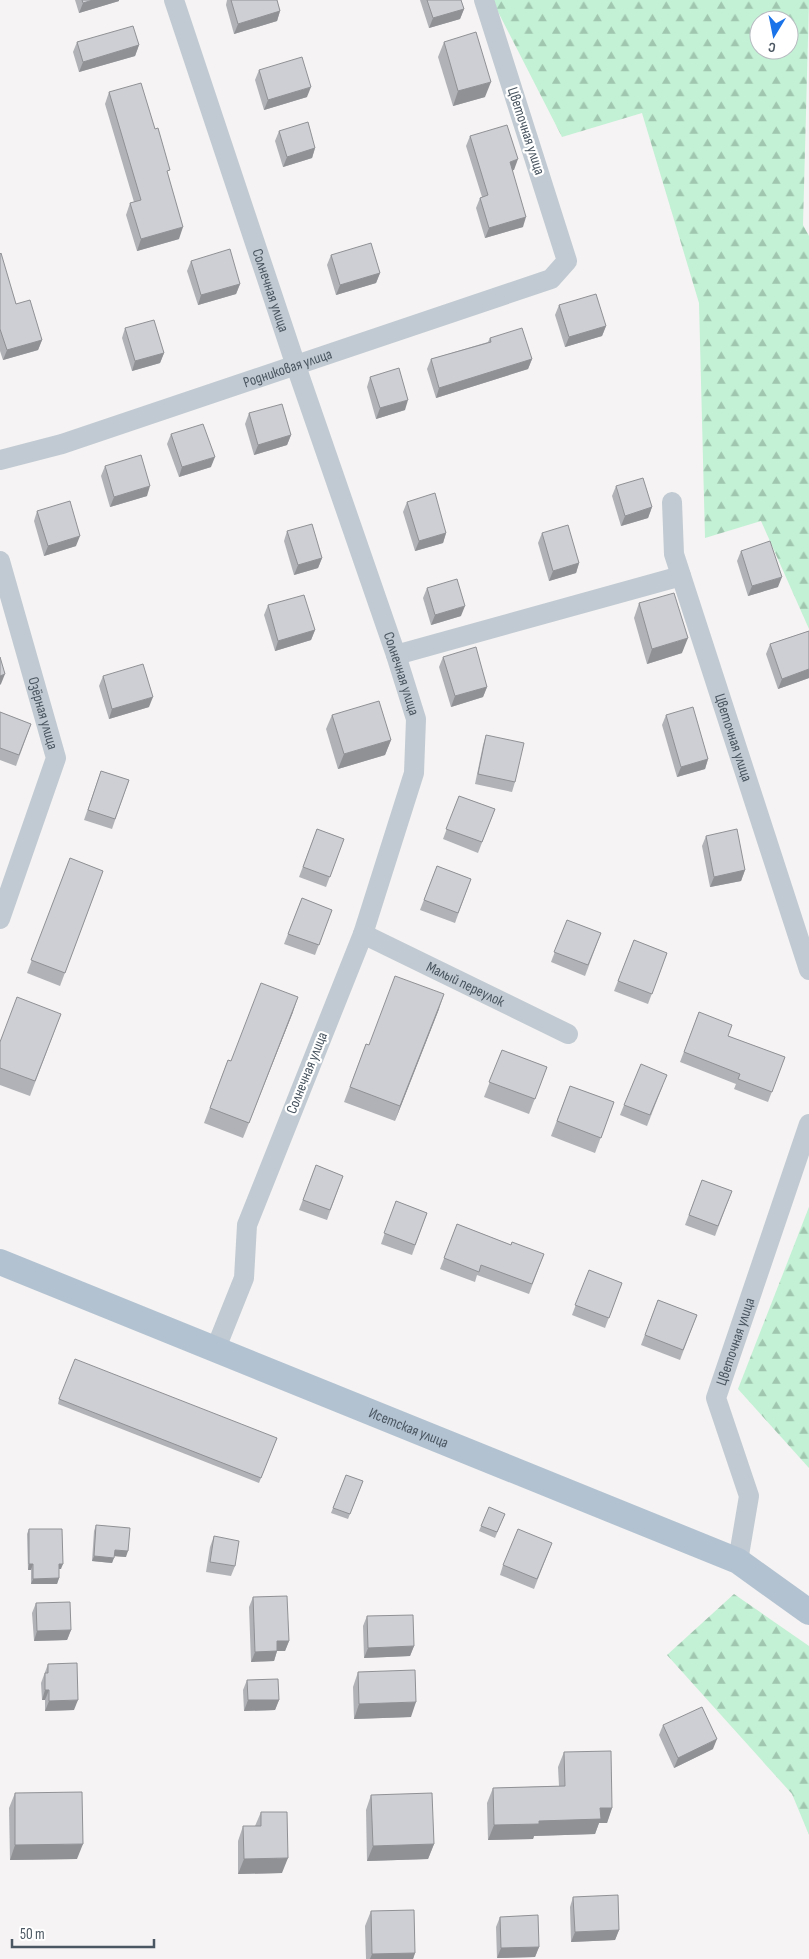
<svg xmlns="http://www.w3.org/2000/svg" width="809" height="1959" viewBox="0 0 809 1959" font-family="'Sofia Sans Condensed',sans-serif">
<style>
.forest{fill:url(#forest-firs);fill-rule:evenodd}
.lines{fill:none;stroke-linecap:round;stroke-linejoin:round}
.minor{stroke:#c1cad2;stroke-width:20}
.major{stroke:#b3c2d1;stroke-width:26}
.wall{fill:#b0b2b7}
.shaded-wall{fill:#909195}
.building{fill:#cdcfd5;stroke:#909195}
.labels{text-anchor:middle;dominant-baseline:central;stroke-width:4.5;stroke-linejoin:round;paint-order:stroke}
.street-label{font-size:15px;fill:#4a5661;stroke:#fff}
</style>
<defs>
<pattern id="forest-firs" width="22" height="20" patternUnits="userSpaceOnUse" patternTransform="scale(1.25)"><rect width="22" height="20" fill="#c3f1d5"/><path d="M5 1l3.5 6h-7zM16 11l3.5 6h-7z" fill="#a0c6b0"/></pattern>
</defs>
<rect width="100%" height="100%" fill="#f5f3f3"/>
<g class="forest">
<path d="M492 0H809L803 225 809 236V629L761 521 705 538 699 303 642 113 562 137ZM759 20H789V50H759Z"/>
<path d="M809 1207V1468L738 1389Z"/>
<path d="M734 1594 809 1646V1835L792 1794 667 1655Z"/>
</g>
<g class="lines">
<g class="minor">
<path id="s1" d="M174 0 296 366 396 655 416 719 414 773 363 934 247 1225 244 1278 216 1348"/>
<path id="s2" d="M0 460 62 444 551 279 567 261 484 0"/>
<path id="s3" d="M672 502 674 554 809 970"/>
<path id="s4" d="M0 561 56 758 0 919"/>
<path d="M396 655 681 576"/>
<path id="s5" d="M363 934 568 1034"/>
<path id="s6" d="M738 1561 749 1496 716 1398 809 1124"/>
</g>
<path class="major" id="s7" d="M0 1262 738 1561 809 1612"/>
</g>
<g class="wall">
<path d="M75 0H119V1L79 13Z"/>
<path d="M227 0H277L280 11 277 21 234 34 226 5Z"/>
<path d="M420 0H461L464 9 460 19 429 28Z"/>
<path d="M77 42 139 45 135 56 79 72 73 52Z"/>
<path d="M444 42 485 97 453 106 438 57Z"/>
<path d="M259 70 307 97 264 110 255 80Z"/>
<path d="M109 92 155 129 168 176 179 239 137 251 126 215 130 203 134 202 105 104Z"/>
<path d="M279 131 315 148 312 158 283 167 275 141Z"/>
<path d="M470 136 514 170H512L523 227 485 238 476 208 480 198 482 197 466 146Z"/>
<path d="M0 254 16 304 42 340 38 350 3 360 0 351Z"/>
<path d="M331 255 380 273 376 283 336 295 327 265Z"/>
<path d="M191 261 240 284 236 294 198 305 187 271Z"/>
<path d="M559 305 606 326 602 336 565 347 555 315Z"/>
<path d="M125 328 164 353 160 363 132 371 122 338Z"/>
<path d="M490 338 532 359 528 369 436 398 427 369 431 359 488 342Z"/>
<path d="M370 377 405 410 376 419 367 387Z"/>
<path d="M249 413 291 435 287 445 254 455 245 424Z"/>
<path d="M171 434 211 467 179 477 167 444Z"/>
<path d="M105 466 147 496 110 507 101 476Z"/>
<path d="M616 486 652 507 648 518 621 526 612 496Z"/>
<path d="M407 502 446 533 443 543 415 551 403 512Z"/>
<path d="M37 511 76 546 44 556 34 521Z"/>
<path d="M287 531 322 558 318 568 294 575 284 541Z"/>
<path d="M542 533 579 563 576 573 549 581 538 543Z"/>
<path d="M741 551 778 587 748 596 737 561Z"/>
<path d="M427 588 461 616 431 625 423 598Z"/>
<path d="M639 603 682 653 647 664 634 618Z"/>
<path d="M268 605 315 630 311 640 275 651 264 615Z"/>
<path d="M809 631V678L778 689 766 654 770 644Z"/>
<path d="M443 657 487 687 483 697 451 707 439 667Z"/>
<path d="M103 676 149 707 109 719 99 686Z"/>
<path d="M0 712 31 724 16 766 0 760Z"/>
<path d="M332 715 391 740 385 755 338 769 326 729Z"/>
<path d="M666 715 708 759 705 769 677 777 662 725Z"/>
<path d="M486 735 515 782 512 792 475 784 483 745Z"/>
<path d="M101 771 129 780 112 829 84 820Z"/>
<path d="M459 796 495 809 478 853 443 839Z"/>
<path d="M317 829 344 839 326 887 299 877Z"/>
<path d="M706 836 745 870 741 881 710 887 702 846Z"/>
<path d="M70 858 103 871 60 986 27 973Z"/>
<path d="M437 866 471 879 455 923 420 910Z"/>
<path d="M302 898 332 910 315 955 284 944Z"/>
<path d="M567 920 601 933 585 976 551 962Z"/>
<path d="M634 940 667 953 648 1004 614 991Z"/>
<path d="M439 1009 395 1121 344 1102 366 1044 369 1045Z"/>
<path d="M293 1012 243 1138 204 1123 228 1060 231 1061Z"/>
<path d="M699 1012 728 1036 785 1057 768 1102 734 1089 736 1084 680 1062Z"/>
<path d="M61 1014 30 1096 0 1085V1042Z"/>
<path d="M502 1050 547 1067 529 1114 484 1097Z"/>
<path d="M663 1085 647 1126 620 1115 624 1105Z"/>
<path d="M570 1086 614 1102 595 1153 551 1136Z"/>
<path d="M316 1165 343 1176 327 1220 299 1210Z"/>
<path d="M702 1180 732 1191 715 1236 685 1225Z"/>
<path d="M396 1201 427 1213 412 1255 381 1244Z"/>
<path d="M457 1224 511 1245 544 1254 529 1294 477 1275 475 1282 440 1269Z"/>
<path d="M589 1270 622 1283 605 1328 572 1315Z"/>
<path d="M658 1300 697 1315 680 1360 641 1345Z"/>
<path d="M59 1399 277 1438 259 1483 58 1404Z"/>
<path d="M346 1475 363 1481 348 1519 331 1513Z"/>
<path d="M489 1507 505 1514 495 1538 479 1531Z"/>
<path d="M96 1525 126 1557 114 1556 112 1563 92 1561 94 1531Z"/>
<path d="M29 1529 61 1569H59V1578L57 1584H31V1570H28L27 1534Z"/>
<path d="M214 1536 235 1566 231 1576 206 1572 210 1547Z"/>
<path d="M552 1543 534 1589 500 1575 503 1565Z"/>
<path d="M253 1597 289 1641 285 1651H277L274 1661 251 1662 249 1607Z"/>
<path d="M36 1603 71 1630 67 1640 34 1641 32 1613Z"/>
<path d="M367 1616 414 1646 410 1656 364 1658 363 1626Z"/>
<path d="M48 1664 74 1710 45 1711V1700H42L41 1683Z"/>
<path d="M358 1672 411 1717 354 1719 353 1687Z"/>
<path d="M247 1680 279 1700 275 1710 244 1711 243 1690Z"/>
<path d="M663 1725 713 1749 674 1768 659 1735Z"/>
<path d="M564 1752 612 1808 607 1823H599L595 1834 534 1836 533 1839 488 1840 487 1803 493 1788 559 1786 558 1767Z"/>
<path d="M15 1793 77 1859 10 1860 9 1808Z"/>
<path d="M371 1795 434 1844 428 1859 367 1861 366 1810Z"/>
<path d="M261 1812 282 1873 238 1874V1841L243 1826H255Z"/>
<path d="M573 1897 619 1930 615 1940 571 1942 570 1907Z"/>
<path d="M371 1911 415 1953 413 1959H366L365 1926Z"/>
<path d="M500 1917 539 1947 535 1957 497 1958 496 1927Z"/>
</g>
<g class="shaded-wall">
<path d="M93 0H119V1L79 13 83 3Z"/>
<path d="M464 9 460 19 429 28 433 18Z"/>
<path d="M280 11 277 21 234 34 238 24Z"/>
<path d="M139 45 135 56 79 72 83 62Z"/>
<path d="M491 82 485 97 453 106 458 91Z"/>
<path d="M311 87 307 97 264 110 268 100Z"/>
<path d="M315 148 312 158 283 167 287 157Z"/>
<path d="M518 159 514 170 506 172 510 162Z"/>
<path d="M526 217 523 227 485 238 489 228Z"/>
<path d="M183 227 179 239 137 251 141 239Z"/>
<path d="M380 273 376 283 336 295 340 285Z"/>
<path d="M240 284 236 294 198 305 201 295Z"/>
<path d="M606 326 602 336 565 347 569 337Z"/>
<path d="M42 340 38 350 3 360 7 350Z"/>
<path d="M164 353 160 363 132 371 135 361Z"/>
<path d="M532 359 528 369 436 398 439 388Z"/>
<path d="M408 400 405 410 376 419 380 408Z"/>
<path d="M291 435 287 445 254 455 258 445Z"/>
<path d="M215 457 211 467 179 477 182 467Z"/>
<path d="M150 486 147 496 110 507 114 497Z"/>
<path d="M652 507 648 518 621 526 625 516Z"/>
<path d="M446 533 443 543 415 551 419 541Z"/>
<path d="M80 536 76 546 44 556 48 546Z"/>
<path d="M322 558 318 568 294 575 298 565Z"/>
<path d="M579 563 576 573 549 581 553 571Z"/>
<path d="M782 577 778 587 748 596 752 586Z"/>
<path d="M465 606 461 616 431 625 435 615Z"/>
<path d="M315 630 311 640 275 651 278 641Z"/>
<path d="M688 638 682 653 647 664 652 649Z"/>
<path d="M809 669V678L778 689 782 679Z"/>
<path d="M5 674 1 684 0 685V676Z"/>
<path d="M487 687 483 697 451 707 455 696Z"/>
<path d="M153 697 149 707 109 719 112 709Z"/>
<path d="M391 740 385 755 338 769 344 754Z"/>
<path d="M708 759 705 769 677 777 681 767Z"/>
<path d="M745 870 741 881 710 887 714 877Z"/>
<path d="M444 994 439 1009 395 1121 400 1106Z"/>
<path d="M298 997 293 1012 243 1138 249 1123Z"/>
<path d="M115 1550 128 1551 126 1557 113 1556Z"/>
<path d="M94 1556 114 1558 112 1563 92 1561Z"/>
<path d="M29 1564H33L31 1570H28Z"/>
<path d="M59 1564H63L61 1569H57Z"/>
<path d="M59 1578 57 1584H31L33 1579Z"/>
<path d="M71 1630 67 1640 34 1641 37 1631Z"/>
<path d="M277 1641H289L285 1651H277L274 1661 251 1662 255 1652Z"/>
<path d="M414 1646 410 1656 364 1658 368 1648Z"/>
<path d="M45 1690H49L45 1700H42Z"/>
<path d="M78 1700 74 1710 45 1711 49 1701Z"/>
<path d="M248 1700H279L275 1710 244 1711Z"/>
<path d="M416 1702 411 1717 354 1719 359 1704Z"/>
<path d="M717 1739 713 1749 674 1768 678 1758Z"/>
<path d="M600 1808H612L607 1823H599L595 1834 534 1836 533 1839 488 1840 494 1825 539 1821Z"/>
<path d="M83 1844 77 1859 10 1860 15 1845Z"/>
<path d="M434 1844 428 1859 367 1861 373 1846Z"/>
<path d="M288 1858 282 1873 238 1874 244 1859Z"/>
<path d="M619 1930 615 1940 571 1942 575 1932Z"/>
<path d="M539 1947 535 1957 497 1958 501 1948Z"/>
<path d="M415 1953 413 1959H370L372 1954Z"/>
</g>
<g class="building">
<path d="M82 0H93L83 3Z"/>
<path d="M231 0H277L280 11 238 24Z"/>
<path d="M427 0H461L464 9 433 18Z"/>
<path d="M133 26 139 45 83 62 77 42Z"/>
<path d="M476 32 491 82 458 91 444 42Z"/>
<path d="M302 57 311 87 268 100 259 70Z"/>
<path d="M141 83 155 129 158 128 170 170 167 171 183 227 141 239 130 203 141 200 109 92Z"/>
<path d="M308 122 315 148 287 157 279 131Z"/>
<path d="M507 125 518 159 510 162 526 217 489 228 480 198 488 195 470 136Z"/>
<path d="M371 243 380 273 340 285 331 255Z"/>
<path d="M230 249 240 284 201 295 191 261Z"/>
<path d="M1 253 16 304 30 300 42 340 7 350 0 329V254Z"/>
<path d="M596 294 606 326 569 337 559 305Z"/>
<path d="M154 320 164 353 135 361 125 328Z"/>
<path d="M522 328 532 359 439 388 431 359 491 342 490 338Z"/>
<path d="M399 368 408 400 380 408 370 377Z"/>
<path d="M282 404 291 435 258 445 249 413Z"/>
<path d="M203 424 215 457 182 467 171 434Z"/>
<path d="M141 455 150 486 114 497 105 466Z"/>
<path d="M643 478 652 507 625 516 616 486Z"/>
<path d="M435 493 446 533 419 541 407 502Z"/>
<path d="M70 501 80 536 48 546 37 511Z"/>
<path d="M312 524 322 558 298 565 287 531Z"/>
<path d="M568 525 579 563 553 571 542 533Z"/>
<path d="M770 541 782 577 752 586 741 551Z"/>
<path d="M457 579 465 606 435 615 427 588Z"/>
<path d="M674 593 688 638 652 649 639 603Z"/>
<path d="M304 595 315 630 278 641 268 605Z"/>
<path d="M809 631V669L782 679 770 644Z"/>
<path d="M476 647 487 687 455 696 443 657Z"/>
<path d="M0 657 5 674 0 676Z"/>
<path d="M143 664 153 697 112 709 103 676Z"/>
<path d="M379 701 391 740 344 754 332 715Z"/>
<path d="M693 707 708 759 681 767 666 715Z"/>
<path d="M0 712 31 724 19 755 0 748Z"/>
<path d="M486 735 524 743 515 782 478 774Z"/>
<path d="M101 771 129 780 115 819 88 810Z"/>
<path d="M459 796 495 809 482 842 446 829Z"/>
<path d="M317 829 344 839 330 877 303 867Z"/>
<path d="M737 829 745 870 714 877 706 836Z"/>
<path d="M70 858 103 871 65 973 31 960Z"/>
<path d="M437 866 471 879 458 913 424 900Z"/>
<path d="M302 898 332 910 319 945 288 934Z"/>
<path d="M567 920 601 933 588 965 554 952Z"/>
<path d="M634 940 667 953 652 994 618 981Z"/>
<path d="M395 976 444 994 400 1106 350 1087 366 1044 369 1045Z"/>
<path d="M261 983 298 997 249 1123 210 1108 228 1060 231 1061Z"/>
<path d="M17 997 61 1014 35 1081 0 1068V1042Z"/>
<path d="M699 1012 732 1025 728 1036 785 1057 772 1092 738 1079 740 1074 684 1052Z"/>
<path d="M502 1050 547 1067 535 1099 489 1082Z"/>
<path d="M641 1064 667 1075 650 1115 624 1105Z"/>
<path d="M570 1086 614 1102 601 1138 557 1121Z"/>
<path d="M316 1165 343 1176 330 1210 303 1200Z"/>
<path d="M702 1180 732 1191 718 1226 689 1215Z"/>
<path d="M396 1201 427 1213 415 1245 384 1233Z"/>
<path d="M457 1224 511 1245 512 1242 544 1254 532 1284 481 1265 479 1272 444 1258Z"/>
<path d="M589 1270 622 1283 609 1318 575 1305Z"/>
<path d="M658 1300 697 1315 683 1350 645 1335Z"/>
<path d="M75 1359 277 1438 261 1478 59 1399Z"/>
<path d="M346 1475 363 1481 350 1514 333 1508Z"/>
<path d="M489 1507 505 1514 497 1532 481 1526Z"/>
<path d="M96 1525 130 1528 128 1551 115 1550 114 1558 94 1556Z"/>
<path d="M29 1529H62L63 1564H59V1578L33 1579V1564H29Z"/>
<path d="M518 1529 552 1543 537 1579 503 1565Z"/>
<path d="M214 1536 239 1541 235 1566 210 1562Z"/>
<path d="M287 1596 289 1641H277V1651L255 1652 253 1597Z"/>
<path d="M70 1602 71 1630 37 1631 36 1603Z"/>
<path d="M413 1615 414 1646 368 1648 367 1616Z"/>
<path d="M77 1663 78 1700 49 1701V1690H45V1673H48V1664Z"/>
<path d="M415 1670 416 1702 359 1704 358 1672Z"/>
<path d="M278 1679 279 1700H248L247 1680Z"/>
<path d="M702 1707 717 1739 678 1758 663 1725Z"/>
<path d="M611 1751 612 1808H600L601 1819 539 1821V1824L494 1825 493 1788 565 1786 564 1752Z"/>
<path d="M82 1792 83 1844 15 1845V1793Z"/>
<path d="M432 1793 434 1844 373 1846 371 1795Z"/>
<path d="M261 1812H287L288 1858 244 1859 243 1826H261Z"/>
<path d="M618 1895 619 1930 575 1932 573 1897Z"/>
<path d="M414 1910 415 1953 372 1954 371 1911Z"/>
<path d="M538 1915 539 1947 501 1948 500 1917Z"/>
</g>
<g class="labels">
<g class="street-label">
<text transform="translate(526 131) rotate(72)">Цветочная улица</text>
<text stroke="none"><textPath href="#s1" startOffset="306">Солнечная улица</textPath></text>
<text stroke="none"><textPath href="#s2" startOffset="302">Родниковая улица</textPath></text>
<text stroke="none"><textPath href="#s1" startOffset="711">Солнечная улица</textPath></text>
<text stroke="none"><textPath href="#s4" startOffset="158">Озёрная улица</textPath></text>
<text stroke="none"><textPath href="#s3" startOffset="245">Цветочная улица</textPath></text>
<text stroke="none"><textPath href="#s5" startOffset="114">Малый переулок</textPath></text>
<text transform="translate(307 1073) rotate(-68)">Солнечная улица</text>
<text stroke="none"><textPath href="#s6" startOffset="229">Цветочная улица</textPath></text>
<text stroke="none"><textPath href="#s7" startOffset="441">Исетская улица</textPath></text>
</g>
</g>
<g transform="translate(774 35) rotate(190)"><circle r="24" fill="#ffffff" stroke="#b7bbc0"/>
<path d="M0-4L9 19L0 12L-9 19Z" fill="#1a73e8"/>
<text y="-8" font-size="14" font-weight="bold" text-anchor="middle" fill="#4a5661">С</text>
</g>
<path d="M12 1939v8h142v-8" fill="none" stroke="#4a5661" stroke-width="2.5"/>
<text x="20" y="1939" font-size="15" fill="#4a5661" stroke="#ffffff" stroke-width="4" paint-order="stroke">50 m</text>
</svg>
